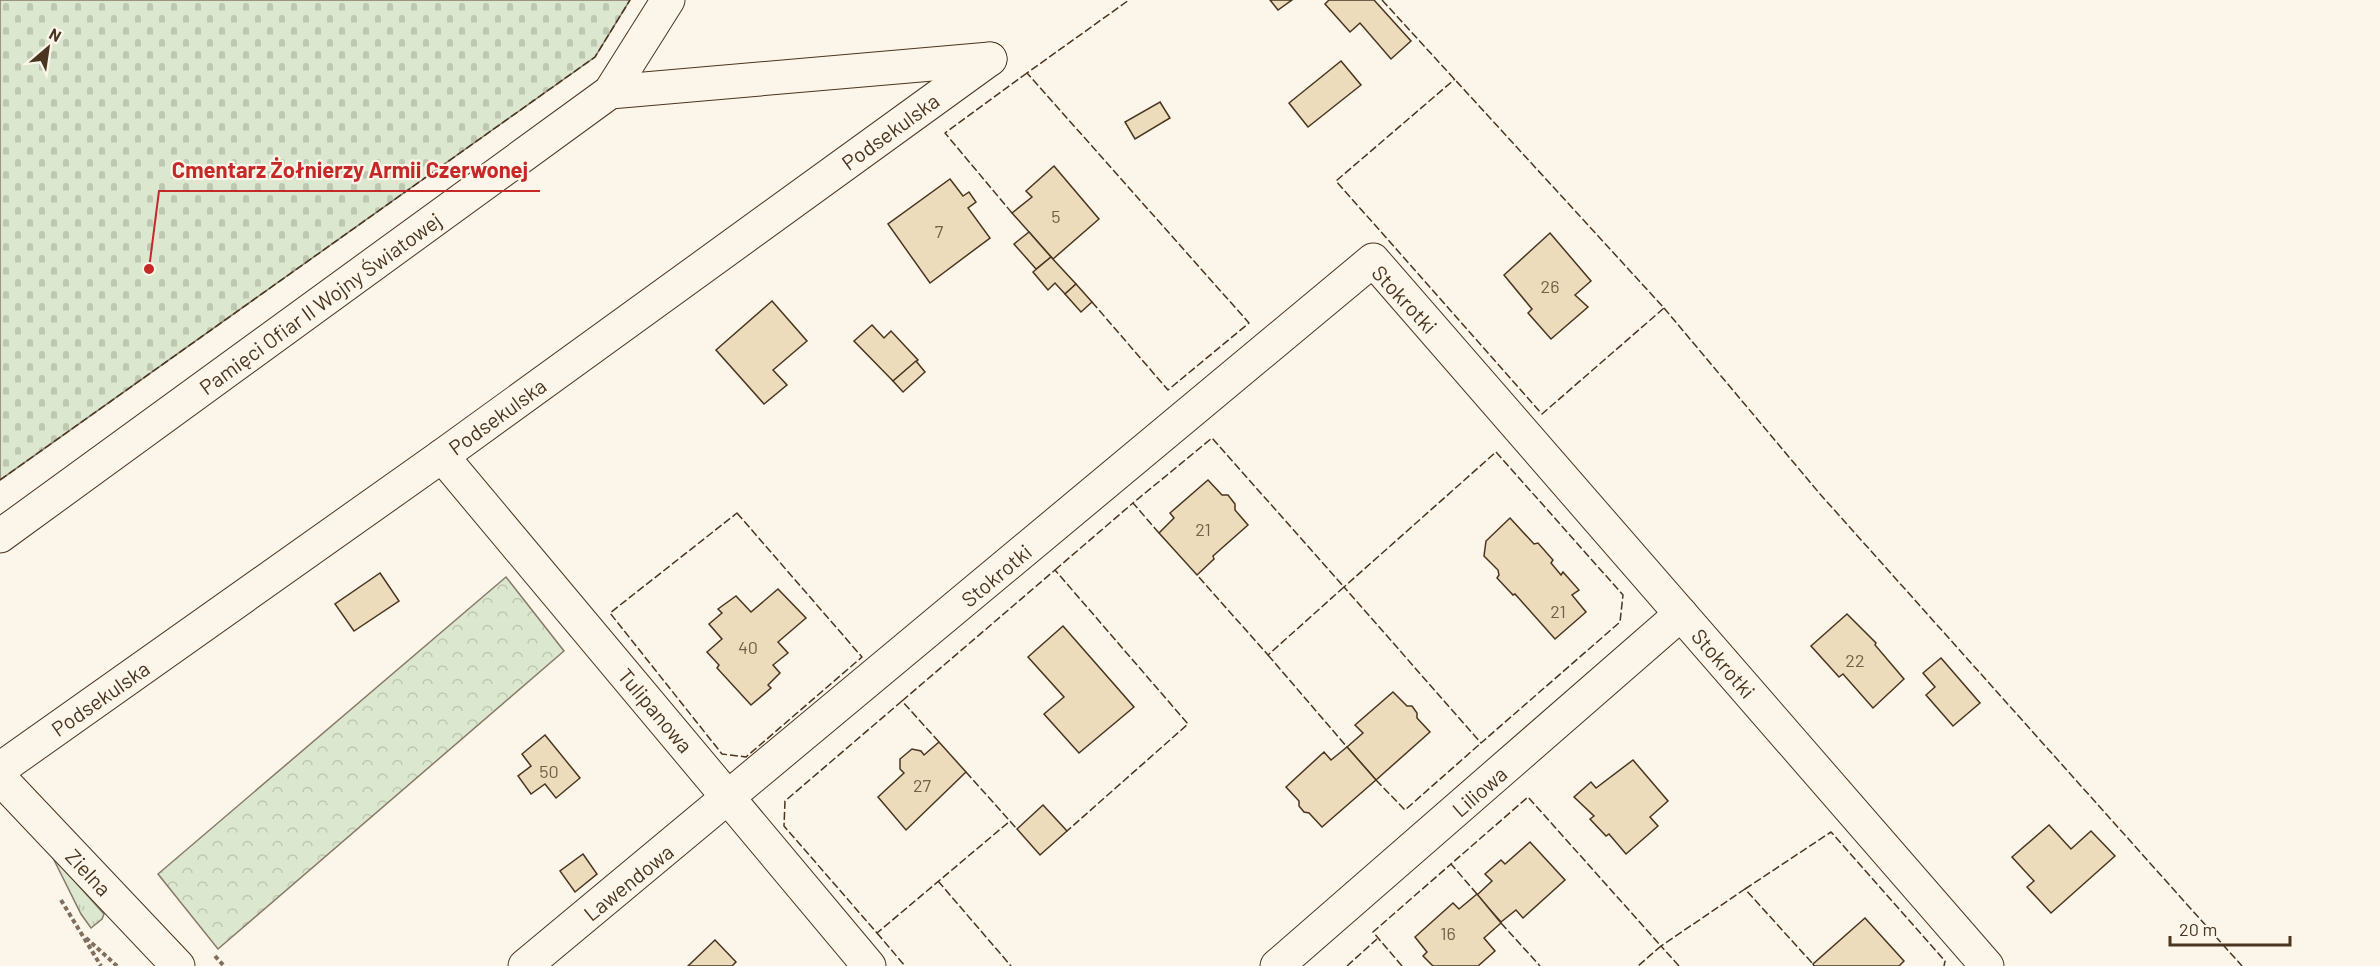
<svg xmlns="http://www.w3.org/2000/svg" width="2380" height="966" viewBox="0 0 2380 966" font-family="Barlow,sans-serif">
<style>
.grass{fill:url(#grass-tufts);stroke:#887966;stroke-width:1.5}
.forest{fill:url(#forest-crowns);stroke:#887966;stroke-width:1.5}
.cemetery{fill:url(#cemetery-stones);stroke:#887966;stroke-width:1.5}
.building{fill:#ecdcbc;stroke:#4a3520;stroke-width:1.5}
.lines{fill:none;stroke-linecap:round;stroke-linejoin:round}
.minor-casing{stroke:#4a3520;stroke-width:35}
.path{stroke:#7f6f5c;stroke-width:4;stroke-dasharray:4.5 3;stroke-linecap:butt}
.minor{stroke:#fbf6e9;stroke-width:33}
.fence{stroke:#4a3520;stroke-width:1.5;stroke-dasharray:8 3;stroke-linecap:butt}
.labels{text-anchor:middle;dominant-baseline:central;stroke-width:4.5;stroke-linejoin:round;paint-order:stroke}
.number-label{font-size:18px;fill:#725f47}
.street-label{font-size:21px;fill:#4a3520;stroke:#fbf6e9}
.leader{fill:none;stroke:#c62828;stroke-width:2}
.callout-dot{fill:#c62828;stroke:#fbf6e9;stroke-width:2}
.callout-label{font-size:22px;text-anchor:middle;font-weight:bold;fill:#c62828;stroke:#fbf6e9;stroke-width:4.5;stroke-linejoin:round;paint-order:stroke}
</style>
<defs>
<pattern id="grass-tufts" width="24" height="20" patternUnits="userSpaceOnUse" patternTransform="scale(1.5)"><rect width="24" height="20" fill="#dce7d0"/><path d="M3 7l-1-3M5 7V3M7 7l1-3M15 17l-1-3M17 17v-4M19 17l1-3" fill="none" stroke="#bec7b2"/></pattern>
<pattern id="forest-crowns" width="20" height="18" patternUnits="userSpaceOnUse" patternTransform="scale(1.5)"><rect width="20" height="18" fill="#dce7d0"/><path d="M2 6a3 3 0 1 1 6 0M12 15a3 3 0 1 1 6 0" fill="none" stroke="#bec7b2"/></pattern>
<pattern id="cemetery-stones" width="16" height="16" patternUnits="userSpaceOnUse" patternTransform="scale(1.5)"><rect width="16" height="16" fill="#dce7d0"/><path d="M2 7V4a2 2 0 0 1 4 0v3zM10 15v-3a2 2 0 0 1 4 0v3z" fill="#bec7b2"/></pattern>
</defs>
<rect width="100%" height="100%" fill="#fbf6e9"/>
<path class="grass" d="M52 856 104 914 102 919 91 928 81 914Z"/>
<path class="forest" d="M506 577 564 651 218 949 158 874Z"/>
<path class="cemetery" d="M0 0H630L595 57 0 480Z"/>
<g class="building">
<path d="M1270 0H1292L1278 10Z"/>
<path d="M1329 0H1374L1411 41 1391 59 1360 23 1350 32 1325 4Z"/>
<path d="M1341 61 1361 85 1308 127 1289 103Z"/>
<path d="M1160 102 1170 118 1135 139 1125 122Z"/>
<path d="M1054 166 1099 219 1053 259 1012 213 1032 197 1026 191Z"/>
<path d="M950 179 963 196 969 192 976 202 968 208 990 238 930 283 888 224Z"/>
<path d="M1029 232 1051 257 1036 269 1014 244Z"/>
<path d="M1550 233 1591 281 1575 295 1588 307 1551 339 1528 313 1532 309 1504 275Z"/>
<path d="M1051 257 1076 284 1065 294 1055 283 1048 290 1033 272Z"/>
<path d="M1076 284 1092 302 1081 312 1065 294Z"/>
<path d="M772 301 807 341 773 370 787 385 764 404 716 350Z"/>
<path d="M872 325 884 338 891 331 918 360 893 381 854 341Z"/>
<path d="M916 361 925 372 903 392 893 381Z"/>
<path d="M1208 480 1222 495H1228L1235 504V510L1248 525 1213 556 1214 559 1197 575 1159 533 1174 518 1170 513Z"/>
<path d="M1510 518 1534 544 1538 543 1553 560 1551 563 1561 575 1563 572 1579 590 1572 595 1586 612 1555 639 1515 594 1513 595 1497 578 1499 575 1498 570 1484 556 1486 541Z"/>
<path d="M380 573 399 601 354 631 335 604Z"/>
<path d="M778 589 806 618 778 642 788 653 773 665 780 673 768 685 771 688 751 705 717 668 719 665 707 652 722 639 709 624 722 613 718 609 736 596 751 612Z"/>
<path d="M1847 614 1876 643 1875 645 1904 679 1873 708 1843 674 1839 677 1811 646Z"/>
<path d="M1063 626 1134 707 1079 753 1044 714 1064 697 1028 657Z"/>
<path d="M1941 658 1980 703 1953 726 1926 695 1935 687 1923 673Z"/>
<path d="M1393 692 1407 706H1412L1417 713V718L1430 732 1376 780 1347 747 1363 733 1355 725Z"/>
<path d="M545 735 580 778 556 798 545 784 531 794 518 776 531 766 522 754Z"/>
<path d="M939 742 966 772 906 830 878 797 904 773 900 769V759L912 749 921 751 924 755Z"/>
<path d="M1347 747 1376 780 1322 827 1309 813 1304 812 1299 806V801L1286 787 1324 752 1331 760Z"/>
<path d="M1633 760 1668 801 1650 817 1658 826 1626 854 1609 834 1606 836 1590 819 1594 816 1574 797 1591 782 1596 788Z"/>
<path d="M1043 805 1067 831 1040 855 1017 829Z"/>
<path d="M2049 825 2071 849 2091 831 2115 856 2051 913 2027 887 2034 881 2012 857Z"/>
<path d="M1530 842 1565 880 1523 918 1516 910 1501 922 1477 895 1492 881 1485 874 1501 860 1505 864Z"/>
<path d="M583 854 597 874 575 892 560 871Z"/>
<path d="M1477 894 1501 923 1484 938 1495 951 1478 966H1433L1423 956 1427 952 1415 937 1453 903 1459 909Z"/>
<path d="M1865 918 1904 961 1899 966H1814L1813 964Z"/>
<path d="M715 940 736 962 732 966H688Z"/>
</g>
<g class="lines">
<defs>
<g id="minor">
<path d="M610 92 990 59"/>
<path d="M442 456 869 966"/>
<path d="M0 536 610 92 668 0"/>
<path d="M0 769 442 456 990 59"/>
<path d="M0 778 178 966"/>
<path d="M525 966 1373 260 1987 966"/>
<path d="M1277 966 1681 614"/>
</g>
</defs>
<use href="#minor" class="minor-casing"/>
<g class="path">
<path d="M61 900 101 966"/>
<path d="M86 938 117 966"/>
<path d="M215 956 224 966"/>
</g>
<use href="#minor" class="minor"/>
<g class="fence">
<path d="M1382 0 1664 308 1542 414 1336 181 1455 79"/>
<path d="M1012 213 945 133 1027 73"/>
<path d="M1092 302 1168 390 1249 323 1027 73 1129 0"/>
<path d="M1664 308 1820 494 2242 966"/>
<path d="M1496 452 1623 595 1620 622 1481 743 1344 587Z"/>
<path d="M0 480 595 57 630 0"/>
<path d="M737 513 862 657 746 757 722 754 610 613Z"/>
<path d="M1159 533 1133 503 1212 438 1344 587 1268 655 1197 575"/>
<path d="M1055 570 1133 503"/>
<path d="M1268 655 1347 747"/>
<path d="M902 701 1055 570 1188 724 1067 831"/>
<path d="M939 742 902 701 785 801 784 826 877 933 1010 821"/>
<path d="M966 772 1017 829"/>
<path d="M1376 780 1405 810 1481 743"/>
<path d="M938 881 1011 966"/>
<path d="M1745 889 1831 832 1945 961 1944 966"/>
<path d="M1477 894 1451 864 1528 797 1661 946 1638 966"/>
<path d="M1501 923 1540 966"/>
<path d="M877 933 905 966"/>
<path d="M1347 966 1377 939"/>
<path d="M1402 966 1373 932 1451 864"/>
<path d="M1679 966 1661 946 1745 889 1813 964"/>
</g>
</g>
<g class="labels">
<g class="number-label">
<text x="1056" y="216">5</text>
<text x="939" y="231">7</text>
<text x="1550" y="286">26</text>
<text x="1203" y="529">21</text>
<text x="1558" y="611">21</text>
<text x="748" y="647">40</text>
<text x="1855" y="660">22</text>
<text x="549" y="771">50</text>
<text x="922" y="785">27</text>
<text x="1448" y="933">16</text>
</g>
<g class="street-label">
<text transform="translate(890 131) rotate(-36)">Podsekulska</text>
<text transform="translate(1405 299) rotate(47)">Stokrotki</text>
<text transform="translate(320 303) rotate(-36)">Pamięci Ofiar II Wojny Światowej</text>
<text transform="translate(497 416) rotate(-36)">Podsekulska</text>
<text transform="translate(996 575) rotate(-40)">Stokrotki</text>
<text transform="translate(1724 663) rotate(49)">Stokrotki</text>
<text transform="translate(100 698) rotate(-35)">Podsekulska</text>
<text transform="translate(656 710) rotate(50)">Tulipanowa</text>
<text transform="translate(1479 791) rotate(-41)">Liliowa</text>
<text transform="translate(89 872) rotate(47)">Zielna</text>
<text transform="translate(628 882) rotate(-39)">Lawendowa</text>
</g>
</g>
<path class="leader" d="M149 269L159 191H540"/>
<circle class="callout-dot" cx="149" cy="269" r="6"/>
<g class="callout-label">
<text x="350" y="178">Cmentarz Żołnierzy Armii Czerwonej</text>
</g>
<g transform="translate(48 48) rotate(29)" stroke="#fbf6e9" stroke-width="4.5" paint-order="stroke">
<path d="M0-4.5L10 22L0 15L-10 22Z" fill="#4a3520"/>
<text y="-9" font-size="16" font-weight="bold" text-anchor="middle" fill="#4a3520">N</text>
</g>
<path d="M2170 936v9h120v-9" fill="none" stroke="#4a3520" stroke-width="3"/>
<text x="2179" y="936" font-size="18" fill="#4a3520" stroke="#fbf6e9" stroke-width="4.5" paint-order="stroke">20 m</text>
</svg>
